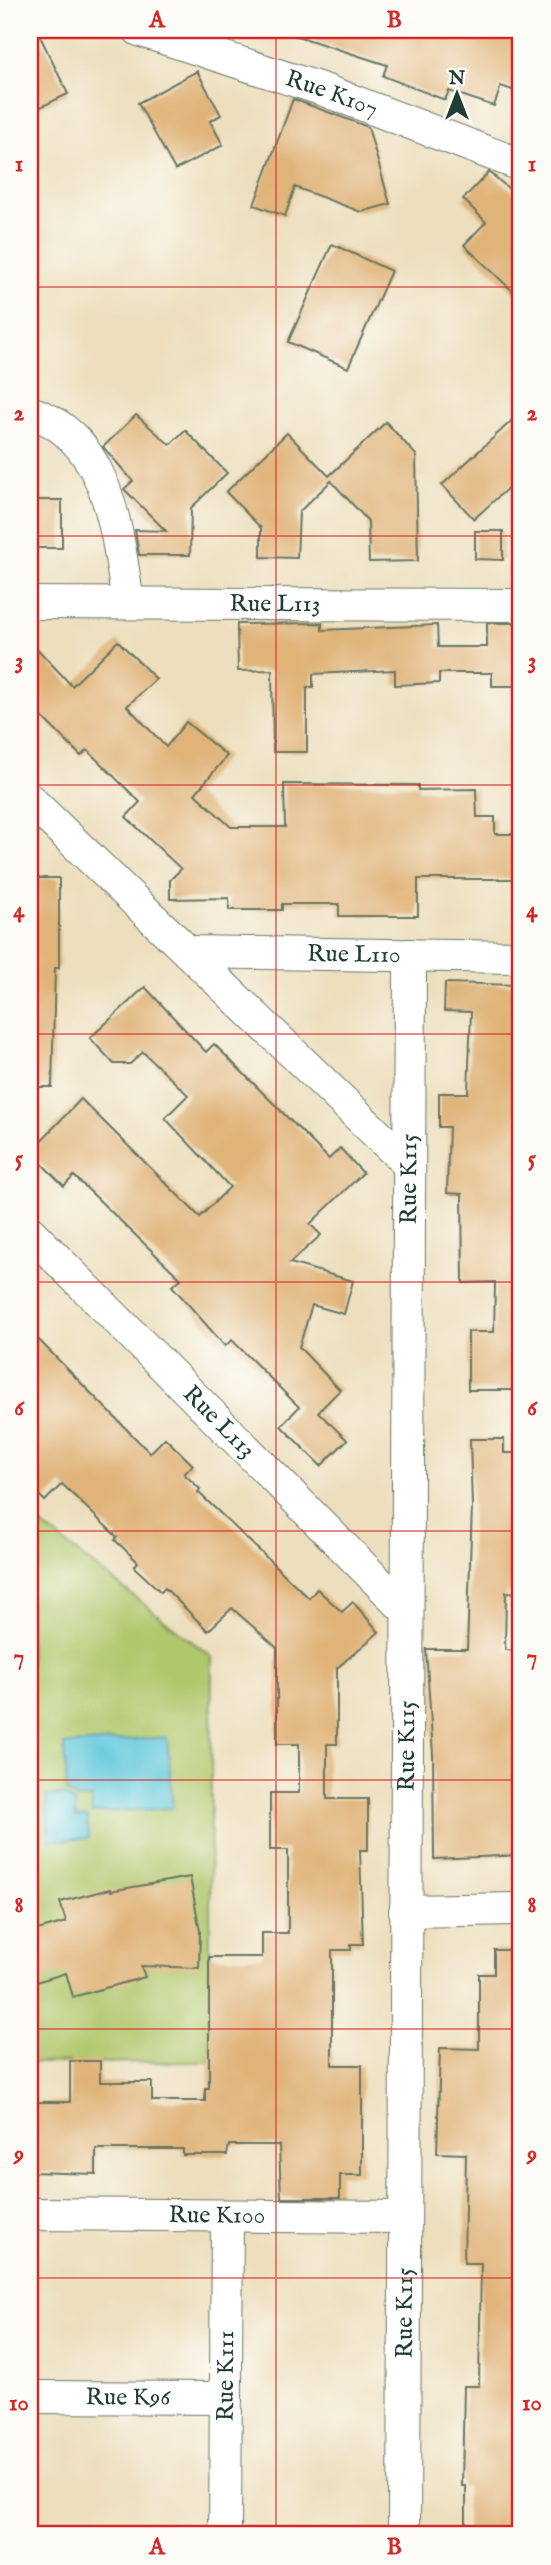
<svg xmlns="http://www.w3.org/2000/svg" width="551" height="2565" viewBox="0 0 551 2565" font-family="'IM FELL English',serif">
<style>
.green{fill:#b0c76c;stroke:#688250;stroke-width:2}
.water{fill:#5fc8db;stroke:#3f8288;stroke-width:2}
.building{fill:#e0b479}
.lines{fill:none;stroke-linecap:round;stroke-linejoin:round}
.minor-casing{stroke:#677664;stroke-width:34}
.minor{stroke:#fff;stroke-width:32}
.grid{fill:none;stroke:#d62828;stroke-width:2;stroke-opacity:0.55}
.labels{text-anchor:middle;dominant-baseline:central;stroke-width:5;stroke-linejoin:round;paint-order:stroke}
.street-label{font-size:24px;fill:#1f3d34;stroke:#fdfcf7}
.neatline{fill:none;stroke:#d62828;stroke-width:2.5}
.grid-label{font-size:23px;text-anchor:middle;font-weight:bold;fill:#d62828}
</style>
<rect width="100%" height="100%" fill="#fdfcf7"/>
<filter id="ink" filterUnits="userSpaceOnUse"><feTurbulence type="fractalNoise" baseFrequency=".0143" numOctaves="2"/><feDisplacementMap in="SourceGraphic" scale="14" xChannelSelector="R" yChannelSelector="G"/><feConvolveMatrix kernelMatrix="1 2 1 2 8 2 1 2 1" color-interpolation-filters="sRGB"/></filter>
<filter id="wash" filterUnits="userSpaceOnUse"><feTurbulence type="fractalNoise" baseFrequency=".00686" numOctaves="4" result="noise"/><feDisplacementMap in="SourceGraphic" scale="28" xChannelSelector="R" yChannelSelector="G"/><feGaussianBlur stdDeviation="1.57" result="paint"/><feColorMatrix in="noise" values="0 0 0 0 0 0 0 0 0 0 0 0 0 0 0 0 0 1.4 0 .05"/><feComposite in="paint" operator="in"/></filter>
<g filter="url(#wash)">
<rect width="100%" height="100%" fill="#eddfbe"/>
<path class="green" d="M30 1516 212 1657 209 2062 30 2063Z"/>
<g class="water">
<path d="M167 1737 173 1808 92 1813 91 1798 77 1799 67 1792 64 1745Z"/>
<path d="M63 1795 75 1803 76 1818 87 1817 89 1838 49 1841 46 1796Z"/>
</g>
<g id="blocks">
<g class="building">
<path d="M30 30H37L68 94 30 112Z"/>
<path d="M295 30H521V93L501 86 494 106 449 91 445 100 383 76 387 65 294 35Z"/>
<path d="M197 71 221 115 210 121 223 145 175 170 138 103Z"/>
<path d="M293 99 368 127 390 204 361 212 295 187 285 216 254 205Z"/>
<path d="M489 172 521 199V299L464 245 486 222 463 199Z"/>
<path d="M332 244 391 271 348 368 288 342Z"/>
<path d="M521 412V476L474 519 442 485Z"/>
<path d="M136 415 170 445 185 430 227 473 191 508 190 555H139L135 530 166 531 124 489 133 481 103 447Z"/>
<path d="M386 422 416 455 418 561 369 562 368 521 331 481 299 512 297 558 261 557V528L226 492 287 433 329 476Z"/>
<rect x="30" y="500" width="32" height="48"/>
<path d="M475 531H503V560L475 559Z"/>
<path d="M322 623V630L437 625 438 647H487V623H521V686H492V673H439V683L395 685V670L313 674V687H307V752H273L272 670 238 671 237 624Z"/>
<path d="M30 641 72 686 118 641 156 679 127 706 166 747 186 722 227 756 195 794 231 827H285L284 784 418 785V790L476 789 477 817H495V834H520V879H418V916H339V904H282V910H229V898L170 899V880L181 869 126 817 140 802 87 750 81 756 30 705Z"/>
<path d="M30 878H59V968H55L52 1087H30Z"/>
<path d="M445 983 521 985V1390H468V1332H494L495 1282 463 1283 462 1194 447 1193 449 1127H439V1093H468L471 1012 444 1011Z"/>
<path d="M145 987 206 1052 214 1044 329 1159 340 1148 363 1173 310 1224 321 1235 290 1263 353 1281 344 1314 312 1305 299 1347 340 1390 318 1412 347 1440 321 1466 281 1426 299 1407 232 1340 225 1346 172 1286 181 1279 74 1176 64 1186 30 1152 81 1099 200 1217 230 1187 165 1118 188 1095 143 1052 130 1064H114L90 1038Z"/>
<path d="M30 1331 150 1453 165 1438 193 1465 184 1474 200 1489 198 1492 309 1598 317 1589 342 1612 353 1602 379 1632 337 1668V1744H327V1799H368V1850H360L363 1944H351V1950H332V2065H362V2175H340V2198H281L279 2145H229L227 2155H183V2149H96V2174L30 2172V2102H70V2061H100V2082H152V2101H205V2088H209V1957H262V1933H288V1850H270V1793H299V1744H277V1648L232 1608 208 1631 165 1588 161 1592 134 1567 138 1562 115 1540 117 1537 62 1484 45 1501 30 1486Z"/>
<path d="M470 1439H504V1453H521V1593L506 1592 505 1650 521 1651V1855L434 1859 433 1754 426 1649H467L472 1506Z"/>
<path d="M190 1877 200 1931 199 1968 141 1966 145 1977 73 1997 66 1973 36 1982 30 1959V1932L66 1922 60 1902 110 1889 111 1891Z"/>
<path d="M494 1950H521V2535H466V2486H462L464 2386H479L481 2263H464L466 2154 437 2153 440 2048 479 2049V1974H494Z"/>
</g>
</g>
</g>
<g filter="url(#ink)">
<use href="#blocks" fill-opacity="0" stroke="#677664" stroke-width="2"/>
<g class="lines">
<defs>
<g id="minor">
<path id="s1" d="M139 30 324 90 521 165"/>
<path d="M30 412C110 437 117 533 128 603"/>
<path id="s2" d="M30 603 521 605"/>
<path d="M30 800 409 1165"/>
<path id="s3" d="M188 952 521 957"/>
<path id="s4" d="M30 1232 407 1611"/>
<path d="M405 1911 521 1909"/>
<path id="s5" d="M30 2214 405 2217"/>
<path id="s6" d="M30 2397 226 2398"/>
<path id="s7" d="M225 2535 227 2216"/>
<path id="s8" d="M404 2535 410 955"/>
</g>
</defs>
<use href="#minor" class="minor-casing"/>
<use href="#minor" class="minor"/>
</g>
</g>
<path class="grid" d="M276 30V2535M30 287H521M30 536H521M30 785H521M30 1034H521M30 1282H521M30 1531H521M30 1780H521M30 2029H521M30 2278H521"/>
<g class="labels">
<g class="street-label">
<text stroke="none"><textPath href="#s1" startOffset="203">Rue K107</textPath></text>
<text stroke="none"><textPath href="#s2" startOffset="245">Rue L113</textPath></text>
<text stroke="none"><textPath href="#s3" startOffset="166">Rue L110</textPath></text>
<text stroke="none"><textPath href="#s8" startOffset="1356">Rue K115</textPath></text>
<text stroke="none"><textPath href="#s4" startOffset="268">Rue L113</textPath></text>
<text stroke="none"><textPath href="#s8" startOffset="789">Rue K115</textPath></text>
<text stroke="none"><textPath href="#s5" startOffset="187">Rue K100</textPath></text>
<text stroke="none"><textPath href="#s8" startOffset="222">Rue K115</textPath></text>
<text stroke="none"><textPath href="#s7" startOffset="159">Rue K111</textPath></text>
<text stroke="none"><textPath href="#s6" startOffset="98">Rue K96</textPath></text>
</g>
</g>
<rect width="551" height="2565" fill="none" stroke="#fdfcf7" stroke-width="77"/>
<g transform="translate(457 94)" stroke="#fdfcf7" stroke-width="5" paint-order="stroke">
<path d="M0-5L12 26L0 18L-12 26Z" fill="#1f3d34"/>
<text y="-10" font-size="19" font-weight="bold" text-anchor="middle" fill="#1f3d34">N</text>
</g>
<rect x="38" y="38" width="474" height="2488" class="neatline"/>
<g class="grid-label">
<text x="157" y="27">A</text>
<text x="394" y="27">B</text>
<text x="19" y="171">1</text>
<text x="532" y="171">1</text>
<text x="19" y="420">2</text>
<text x="532" y="420">2</text>
<text x="19" y="668">3</text>
<text x="532" y="668">3</text>
<text x="19" y="917">4</text>
<text x="532" y="917">4</text>
<text x="19" y="1166">5</text>
<text x="532" y="1166">5</text>
<text x="19" y="1415">6</text>
<text x="532" y="1415">6</text>
<text x="19" y="1664">7</text>
<text x="532" y="1664">7</text>
<text x="19" y="1912">8</text>
<text x="532" y="1912">8</text>
<text x="19" y="2161">9</text>
<text x="532" y="2161">9</text>
<text x="19" y="2410">10</text>
<text x="532" y="2410">10</text>
<text x="157" y="2554">A</text>
<text x="394" y="2554">B</text>
</g>
</svg>
